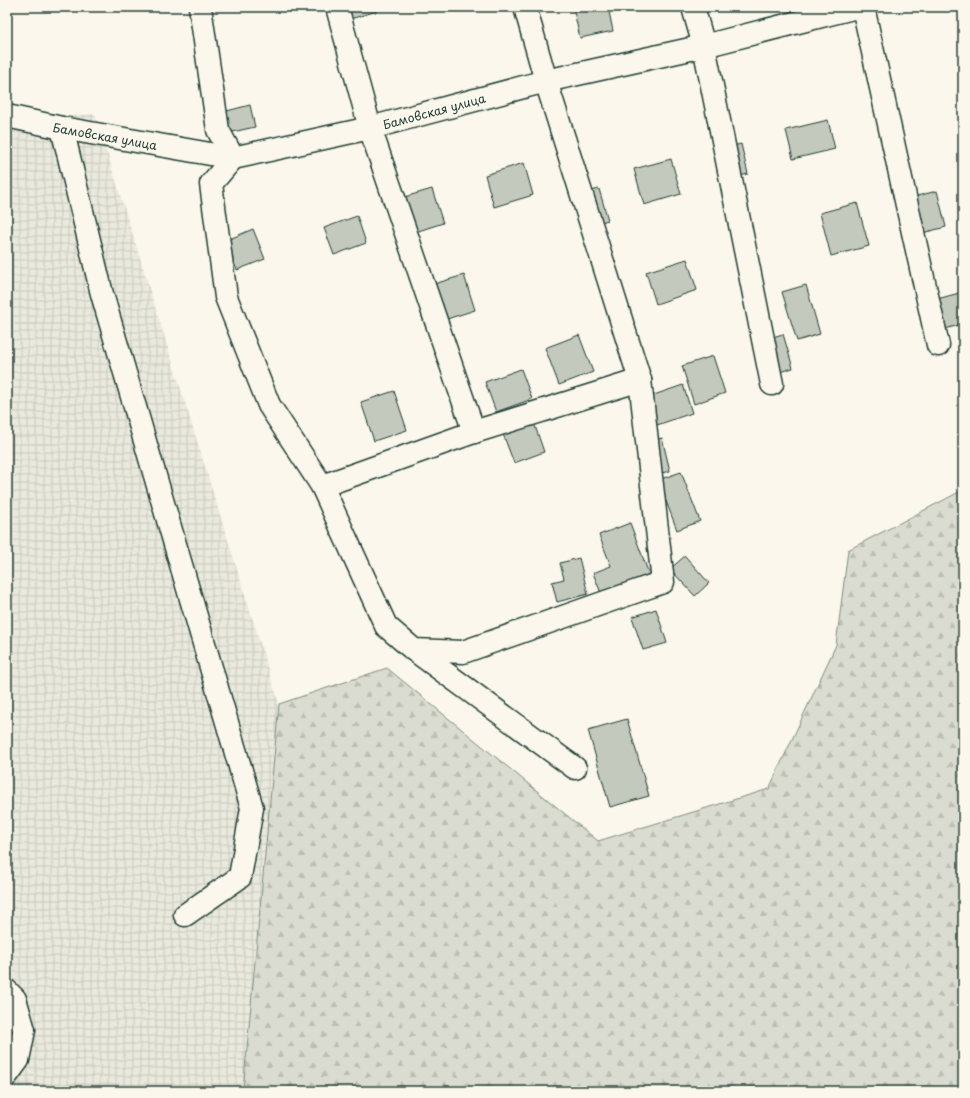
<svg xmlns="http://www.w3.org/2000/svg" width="970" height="1098" viewBox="0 0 970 1098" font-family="'Playpen Sans',sans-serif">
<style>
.industrial{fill:url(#industrial-grid)}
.forest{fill:url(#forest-firs);stroke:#7d8c82}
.building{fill:#c4c9be;stroke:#1f3d34}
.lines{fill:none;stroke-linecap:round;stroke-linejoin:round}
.minor-casing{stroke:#1f3d34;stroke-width:25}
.minor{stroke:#fbf7ec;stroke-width:22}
.labels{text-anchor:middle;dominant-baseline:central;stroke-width:4;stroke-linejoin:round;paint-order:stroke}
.street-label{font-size:12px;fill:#1f3d34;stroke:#fbf7ec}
</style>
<defs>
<pattern id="industrial-grid" width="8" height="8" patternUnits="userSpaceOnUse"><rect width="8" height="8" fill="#eae9de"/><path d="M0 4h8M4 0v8" fill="none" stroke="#c8c9bf"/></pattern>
<pattern id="forest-firs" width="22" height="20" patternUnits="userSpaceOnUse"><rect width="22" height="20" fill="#dbdcd1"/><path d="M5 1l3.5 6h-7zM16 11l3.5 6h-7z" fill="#bcbeb4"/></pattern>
</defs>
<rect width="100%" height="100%" fill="#fbf7ec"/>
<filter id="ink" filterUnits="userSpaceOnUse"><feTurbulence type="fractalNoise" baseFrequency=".025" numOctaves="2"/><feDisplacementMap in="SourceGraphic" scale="8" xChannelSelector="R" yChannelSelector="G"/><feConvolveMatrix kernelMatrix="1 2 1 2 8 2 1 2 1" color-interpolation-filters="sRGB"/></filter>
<g filter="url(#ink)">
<path class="industrial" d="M95 114 279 704 243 1091H7V122Z"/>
<path class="forest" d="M963 490V1091H243L279 704 387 668 598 841 769 789 836 645 848 550Z"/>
<g class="building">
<path d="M332 7H376L377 11 337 23Z"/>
<path d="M573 7H608L613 31 580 38Z"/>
<path d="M250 105 255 127 228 133 223 112Z"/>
<path d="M828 120 835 149 793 159 786 130Z"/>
<path d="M741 144 748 174 724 180 717 150Z"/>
<path d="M671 159 681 194 644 205 634 169Z"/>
<path d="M524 163 533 195 494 207 485 175Z"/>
<path d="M432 189 443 223 403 236 391 201Z"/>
<path d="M599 189 608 220 585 227 576 195Z"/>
<path d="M937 191 946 227 910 236 901 200Z"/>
<path d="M857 203 869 246 831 256 820 213Z"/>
<path d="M357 216 366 243 334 255 324 228Z"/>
<path d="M253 229 265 259 237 270 225 241Z"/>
<path d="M687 259 697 290 656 304 646 272Z"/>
<path d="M464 275 475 310 425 326 414 290Z"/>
<path d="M806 285 820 334 797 341 782 292Z"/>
<path d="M963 292V324L934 332 926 302Z"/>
<path d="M783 334 793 368 762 377 752 343Z"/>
<path d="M579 335 593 372 559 385 545 348Z"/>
<path d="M713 356 725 393 694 404 682 366Z"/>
<path d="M521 369 532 399 496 412 485 382Z"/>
<path d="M683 385 692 413 657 425 648 397Z"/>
<path d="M394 391 407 430 374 441 361 402Z"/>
<path d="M534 423 544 452 514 463 503 434Z"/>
<path d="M662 438 670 471 645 477 637 444Z"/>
<path d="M681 472 700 521 677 530 658 480Z"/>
<path d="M630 523 649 574 601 593 593 573 611 566 599 535Z"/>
<path d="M685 556 709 583 695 596 670 569Z"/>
<path d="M579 558 588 594 557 602 552 582 564 579 560 563Z"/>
<path d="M656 609 667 643 643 650 632 617Z"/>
<path d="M627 719 649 796 610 807 588 730Z"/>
</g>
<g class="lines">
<defs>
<g id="minor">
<path d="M200 7 218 130 233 158"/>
<path d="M337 7 370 128 474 432"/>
<path d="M693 7 704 46 772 384"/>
<path d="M863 7 938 345"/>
<path d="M7 116 62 128 233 158 370 128 546 81 704 46 857 7"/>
<path d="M62 128 102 294 252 808 240 877 185 915"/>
<path d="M233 158 211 184 226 297 269 405 322 486 386 626 414 650 463 652 663 582 640 380 546 81 525 7"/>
<path d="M322 486 474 432 640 380"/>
<path d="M414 650 575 768"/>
<path d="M7 991 15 999 24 1030 18 1060 7 1075"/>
</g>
</defs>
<use href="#minor" class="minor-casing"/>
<use href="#minor" class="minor"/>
</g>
</g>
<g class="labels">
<g class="street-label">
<text transform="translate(434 111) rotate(-15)">Бамовская улица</text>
<text transform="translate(105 136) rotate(10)">Бамовская улица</text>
</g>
</g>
<rect width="970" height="1098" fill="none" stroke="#fbf7ec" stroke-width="24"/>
<rect x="12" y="12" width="946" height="1074" fill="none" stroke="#1f3d34" stroke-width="1.5" filter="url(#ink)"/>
</svg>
